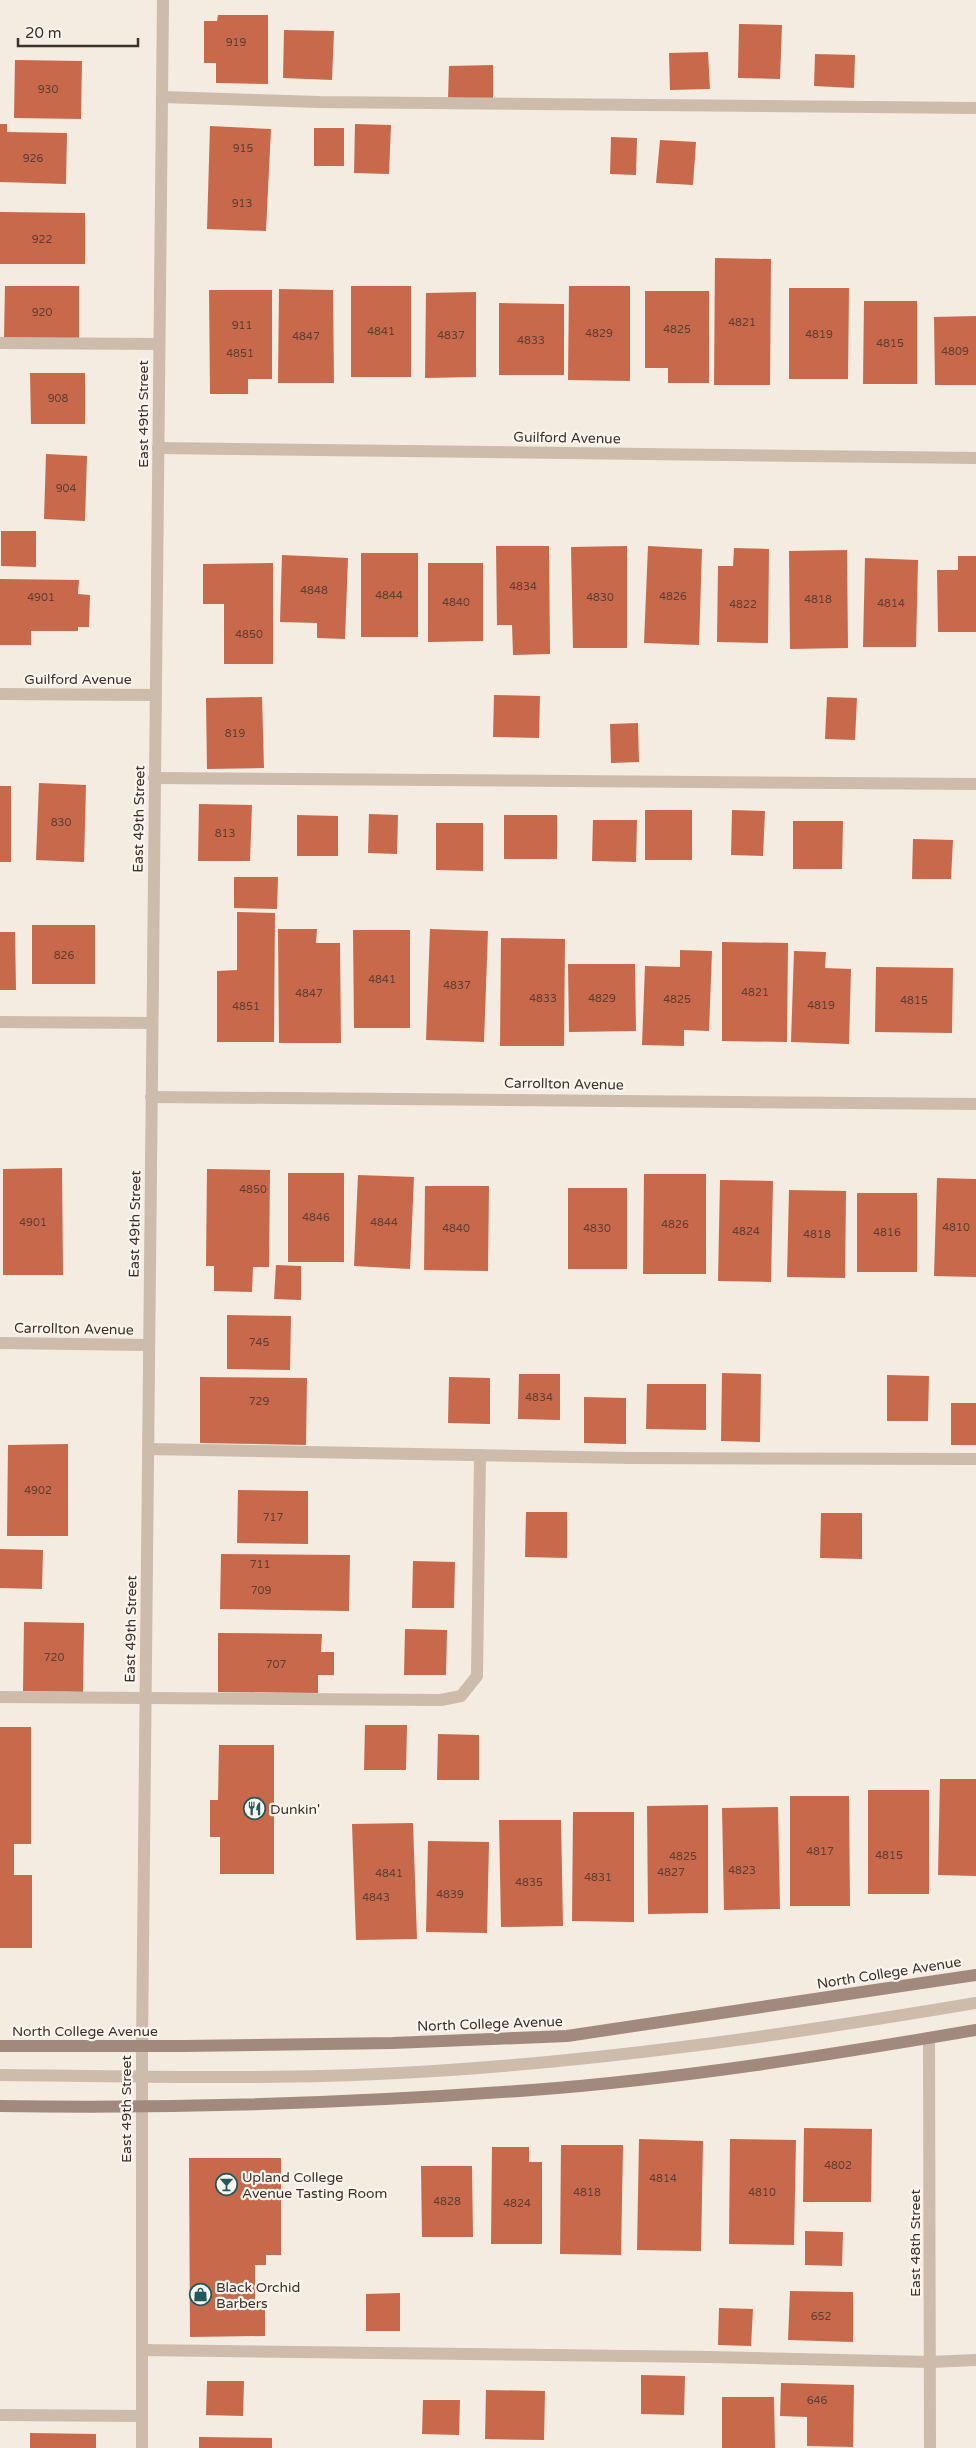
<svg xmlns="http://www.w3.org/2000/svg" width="976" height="2448" viewBox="0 0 976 2448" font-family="'Varela Round',sans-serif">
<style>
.building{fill:#c8694b}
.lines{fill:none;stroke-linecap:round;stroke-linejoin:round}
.service{stroke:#cdbbac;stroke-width:12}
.minor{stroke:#cdbbac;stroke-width:12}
.tertiary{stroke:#cdbbac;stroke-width:12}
.secondary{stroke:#a18a7d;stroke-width:12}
.labels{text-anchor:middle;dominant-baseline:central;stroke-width:4.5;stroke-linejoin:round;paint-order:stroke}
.number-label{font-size:11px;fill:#5e3e33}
.street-label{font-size:14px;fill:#3b302b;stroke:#fbf5ee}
.poi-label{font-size:14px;fill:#3b302b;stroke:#fbf5ee;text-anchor:start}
</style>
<rect width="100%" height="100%" fill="#f4ebe1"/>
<g class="building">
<path d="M218 15H268V84L216 83V63H204V21H217Z"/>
<path d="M739 24 782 25 780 79 738 78Z"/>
<path d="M284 30 334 31 332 80 283 78Z"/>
<path d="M708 52 710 89 670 90 669 53Z"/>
<path d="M815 54 855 55 854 88 814 86Z"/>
<path d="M15 60 82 61 81 119 14 118Z"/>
<path d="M493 65V100H448L449 66Z"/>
<path d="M0 124H7V132L67 133 66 184 0 182Z"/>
<path d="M355 124 391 125 389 174 354 173Z"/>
<path d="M210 126 271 129 266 231 207 229Z"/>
<rect x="314" y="128" width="30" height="38"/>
<path d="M611 137 637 138 636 175 610 174Z"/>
<path d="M660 140 696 142 693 185 656 183Z"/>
<path d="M0 212 85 213V264H0Z"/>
<path d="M715 258 771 259 770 385H714Z"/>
<path d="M5 286H79V338H4Z"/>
<rect x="351" y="286" width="60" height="91"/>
<path d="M569 286H630V381L568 380Z"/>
<path d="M789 288H849L848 379H789Z"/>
<path d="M279 289 333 290 334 383H278Z"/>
<path d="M209 290H272V379H248V394H210Z"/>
<path d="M645 291H709V383H668V368H645Z"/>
<path d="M476 292V377L425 378 426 293Z"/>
<path d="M864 301H917V384H863Z"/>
<path d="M499 303 564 304V375H499Z"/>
<path d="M976 316V385H935L934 317Z"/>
<path d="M30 373H85V424H31Z"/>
<path d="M46 454 87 456 85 521 44 519Z"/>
<path d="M1 531H36V567L1 566Z"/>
<path d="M496 546H549L550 654 513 655 512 625H497Z"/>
<path d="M627 546V648H573L571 547Z"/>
<path d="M648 546 702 549 699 645 644 643Z"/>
<path d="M734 548 769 549 768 643 717 642 718 566H733Z"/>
<path d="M847 550 848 648 790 649 789 551Z"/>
<rect x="361" y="553" width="57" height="84"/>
<path d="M282 555 348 558 345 639 317 638V623L280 622Z"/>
<path d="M958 556H976V632H938L937 570H958Z"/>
<path d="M865 558 918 560 916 647H863Z"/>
<path d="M273 563V664H224V604H203V564Z"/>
<path d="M428 563H483V641L428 642Z"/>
<path d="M0 579 79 580 78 594 90 595 89 627H78V631H31V645H0Z"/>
<path d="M494 695 540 696 539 738 493 737Z"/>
<path d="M262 697 264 768 207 769 206 698Z"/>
<path d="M827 697 857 698 855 740 825 739Z"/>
<path d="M638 723 639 762 611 763 610 724Z"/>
<path d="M39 783 86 785 84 862 36 860Z"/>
<rect x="0" y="786" width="11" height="76"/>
<path d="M199 804 252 805 250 861H198Z"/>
<rect x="645" y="810" width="47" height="50"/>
<path d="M732 810 765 811 763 856 731 855Z"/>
<path d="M369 814 398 815 397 854 368 853Z"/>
<path d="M297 815 338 816V856H297Z"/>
<rect x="504" y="815" width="53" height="44"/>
<path d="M593 820H637L636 862 592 861Z"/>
<path d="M793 821H843L842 869H793Z"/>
<path d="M436 823H483V871L436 870Z"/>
<path d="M913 839 953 840 951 879H912Z"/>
<path d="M234 877H278L277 909 234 908Z"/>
<path d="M237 912 275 913 274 1042H217V971L237 970Z"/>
<rect x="32" y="925" width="63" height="59"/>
<path d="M278 929H317L316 943H340L341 1043H279Z"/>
<path d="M430 929 488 931 484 1042 426 1040Z"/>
<path d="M353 930H410V1028H354Z"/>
<path d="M0 932H15L16 990H0Z"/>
<path d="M501 938 565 939 564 1046H500Z"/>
<path d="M722 942 788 943 787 1042 722 1041Z"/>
<path d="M680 950 712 951 709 1031 684 1030V1046L642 1045 645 966 680 967Z"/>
<path d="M794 951 826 952 825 968 851 969 849 1044 791 1042Z"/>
<path d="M568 964H635L636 1031 569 1032Z"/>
<path d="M876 967 953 968 952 1033 875 1032Z"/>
<path d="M62 1168 63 1275H3V1169Z"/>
<path d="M207 1169 270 1170 269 1267H253L252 1292 214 1291V1266H206Z"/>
<rect x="288" y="1173" width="56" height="89"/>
<path d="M644 1174H706V1274H643Z"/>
<path d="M358 1175 414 1177 410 1269 354 1266Z"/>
<path d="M937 1178 976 1179V1277L934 1276Z"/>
<path d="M720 1180 773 1181 771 1282 718 1281Z"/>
<path d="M425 1186H489L488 1271 424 1270Z"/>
<rect x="568" y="1188" width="59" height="81"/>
<path d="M789 1190 846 1191 845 1278 787 1277Z"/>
<rect x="857" y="1193" width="60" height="79"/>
<path d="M276 1265 301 1266V1300L274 1299Z"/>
<path d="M227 1315 291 1316 290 1370 227 1369Z"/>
<path d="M722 1373 761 1374 760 1442 721 1441Z"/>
<path d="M519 1374H560V1420L518 1419Z"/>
<path d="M887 1375 929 1376 928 1421H887Z"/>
<path d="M200 1377 307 1378 306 1445 200 1443Z"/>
<path d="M449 1377 490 1378V1424L448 1423Z"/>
<path d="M647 1384H706V1430L646 1429Z"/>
<path d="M584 1397 626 1398V1444L584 1443Z"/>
<rect x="951" y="1403" width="25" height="42"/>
<path d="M68 1444V1536H7L8 1445Z"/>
<path d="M238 1490 308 1491V1544L237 1543Z"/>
<path d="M526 1512H567V1558L525 1557Z"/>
<path d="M821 1513H862V1559L820 1558Z"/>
<path d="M0 1549 43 1550 42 1589 0 1588Z"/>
<path d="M221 1554 350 1555 349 1611 220 1609Z"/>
<path d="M413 1561 455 1562 454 1608H412Z"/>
<path d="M24 1622 84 1623 83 1692 23 1691Z"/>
<path d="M405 1629 447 1630 446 1675H404Z"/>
<path d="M218 1633 322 1634 321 1652H334V1675H318V1693L218 1692Z"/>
<path d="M365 1725H407L406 1770H364Z"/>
<path d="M0 1727H31V1844H14V1875H32V1948H0Z"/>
<path d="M438 1734 479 1735V1780H437Z"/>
<path d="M219 1745H274V1874H220V1837H210V1800H218Z"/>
<path d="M940 1779H976V1876L938 1875Z"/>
<rect x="868" y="1790" width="61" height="104"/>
<path d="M790 1796H849L850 1906H790Z"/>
<path d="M708 1805V1913L648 1914 647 1806Z"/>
<path d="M778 1807 780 1909 724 1910 722 1808Z"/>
<path d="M573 1812H634V1922L572 1921Z"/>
<path d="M499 1820H561L563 1926 501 1927Z"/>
<path d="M413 1823 417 1939 356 1940 352 1824Z"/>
<path d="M428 1841 489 1842 487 1933 426 1932Z"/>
<path d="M804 2128 872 2129 871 2202H803Z"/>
<path d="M639 2139 703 2141 701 2251 637 2250Z"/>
<path d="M730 2139 796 2140 794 2245 729 2244Z"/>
<path d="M561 2145H623L621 2255 560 2254Z"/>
<path d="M492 2147H529V2162H542V2244H491Z"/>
<path d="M189 2158H281V2255H266V2265H255V2300L265 2301V2336L190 2337Z"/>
<path d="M421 2166H472L473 2237H422Z"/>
<path d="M805 2231 843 2232 842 2266 805 2265Z"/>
<path d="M790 2291 853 2292V2342L788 2340Z"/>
<path d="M400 2293V2331H366V2294Z"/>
<path d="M719 2308 753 2309 751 2346 718 2345Z"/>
<path d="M641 2375 685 2376 684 2415 641 2414Z"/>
<path d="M207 2381H244L243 2416 206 2415Z"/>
<path d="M781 2383 854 2385 853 2447 807 2446V2417L780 2416Z"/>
<path d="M486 2390 545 2391 544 2440 485 2439Z"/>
<path d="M722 2397H774L775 2448H722Z"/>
<path d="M423 2400H460L459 2435 422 2434Z"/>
<path d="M30 2433 96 2434V2448H30Z"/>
<path d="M199 2437 272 2438V2448H199Z"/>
</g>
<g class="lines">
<g class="service">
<path d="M162 97 319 102 976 108"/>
<path d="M0 343 159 344"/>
<path d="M154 778 976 784"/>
<path d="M0 1022 152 1023"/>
<path d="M148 1449 631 1458 976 1459"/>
<path d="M0 1697 441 1700 461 1696 477 1676 480 1455"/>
<path d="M0 2075C133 2076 267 2080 399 2073 593 2063 785 2035 976 2003"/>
<path d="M142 2350 710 2357 930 2362 976 2360"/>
<path d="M0 2415 142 2416"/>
</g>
<g class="minor">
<path d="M158 448 976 458"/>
<path d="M0 694 155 695"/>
<path d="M151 1097 976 1104"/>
<path d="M0 1343 148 1345"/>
<path d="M929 2038 930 2448"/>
<path d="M142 2047 163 0"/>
</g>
<path class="tertiary" d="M142 2047V2448"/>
<g class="secondary">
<path d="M0 2046H184L393 2043 567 2036 976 1975"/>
<path d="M0 2106C177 2109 355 2103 532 2090 680 2079 829 2055 976 2030"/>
</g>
</g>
<defs>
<symbol id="restaurant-ring" viewBox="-11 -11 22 22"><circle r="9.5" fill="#fbf5ee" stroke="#1f5a5e" stroke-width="1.5"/><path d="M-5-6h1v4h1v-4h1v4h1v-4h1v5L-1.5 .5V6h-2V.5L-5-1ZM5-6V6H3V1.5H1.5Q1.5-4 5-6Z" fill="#1f5a5e"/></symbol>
<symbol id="bar-ring" viewBox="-11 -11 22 22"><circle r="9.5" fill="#fbf5ee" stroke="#1f5a5e" stroke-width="1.5"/><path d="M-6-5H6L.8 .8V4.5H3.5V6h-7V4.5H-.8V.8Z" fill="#1f5a5e"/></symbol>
<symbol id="shop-ring" viewBox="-11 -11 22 22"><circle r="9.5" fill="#fbf5ee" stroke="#1f5a5e" stroke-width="1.5"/><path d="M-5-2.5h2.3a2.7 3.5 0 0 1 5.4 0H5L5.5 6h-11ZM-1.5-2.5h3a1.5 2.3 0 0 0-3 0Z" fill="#1f5a5e"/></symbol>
</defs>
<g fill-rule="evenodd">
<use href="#restaurant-ring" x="242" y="1796" width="25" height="25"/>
<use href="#bar-ring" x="214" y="2172" width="25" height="25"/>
<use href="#shop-ring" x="188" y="2282" width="25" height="25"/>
</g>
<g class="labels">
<g class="number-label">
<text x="236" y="42">919</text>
<text x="48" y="89">930</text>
<text x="243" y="148">915</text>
<text x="33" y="158">926</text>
<text x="242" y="203">913</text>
<text x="42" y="239">922</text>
<text x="42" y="312">920</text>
<text x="742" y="322">4821</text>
<text x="242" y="325">911</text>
<text x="677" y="329">4825</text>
<text x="381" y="331">4841</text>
<text x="599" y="333">4829</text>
<text x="819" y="334">4819</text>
<text x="451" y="335">4837</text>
<text x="306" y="336">4847</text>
<text x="531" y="340">4833</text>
<text x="890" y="343">4815</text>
<text x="955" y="351">4809</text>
<text x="240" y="353">4851</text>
<text x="58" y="398">908</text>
<text x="66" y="488">904</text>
<text x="523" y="586">4834</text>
<text x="314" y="590">4848</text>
<text x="389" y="595">4844</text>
<text x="673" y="596">4826</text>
<text x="41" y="597">4901</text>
<text x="600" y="597">4830</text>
<text x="818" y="599">4818</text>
<text x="456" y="602">4840</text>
<text x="891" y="603">4814</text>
<text x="743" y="604">4822</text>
<text x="249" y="634">4850</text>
<text x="235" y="733">819</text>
<text x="61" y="822">830</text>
<text x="225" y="833">813</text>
<text x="64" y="955">826</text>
<text x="382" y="979">4841</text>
<text x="457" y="985">4837</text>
<text x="755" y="992">4821</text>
<text x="309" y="993">4847</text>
<text x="543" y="998">4833</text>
<text x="602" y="998">4829</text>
<text x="677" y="999">4825</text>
<text x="914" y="1000">4815</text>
<text x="821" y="1005">4819</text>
<text x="246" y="1006">4851</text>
<text x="253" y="1189">4850</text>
<text x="316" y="1217">4846</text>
<text x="33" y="1222">4901</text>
<text x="384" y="1222">4844</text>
<text x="675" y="1224">4826</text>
<text x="956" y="1227">4810</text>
<text x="456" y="1228">4840</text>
<text x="597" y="1228">4830</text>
<text x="746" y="1231">4824</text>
<text x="887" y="1232">4816</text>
<text x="817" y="1234">4818</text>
<text x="259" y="1342">745</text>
<text x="539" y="1397">4834</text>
<text x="259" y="1401">729</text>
<text x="38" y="1490">4902</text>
<text x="273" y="1517">717</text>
<text x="260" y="1564">711</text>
<text x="261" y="1590">709</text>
<text x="54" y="1657">720</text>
<text x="276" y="1664">707</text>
<text x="820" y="1851">4817</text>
<text x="889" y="1855">4815</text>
<text x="683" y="1856">4825</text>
<text x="742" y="1870">4823</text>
<text x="671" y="1872">4827</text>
<text x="389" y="1873">4841</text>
<text x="598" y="1877">4831</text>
<text x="529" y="1882">4835</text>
<text x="450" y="1894">4839</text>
<text x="376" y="1897">4843</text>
<text x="838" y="2165">4802</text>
<text x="663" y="2178">4814</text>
<text x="587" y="2192">4818</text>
<text x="762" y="2192">4810</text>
<text x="447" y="2201">4828</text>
<text x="517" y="2203">4824</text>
<text x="821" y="2316">652</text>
<text x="817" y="2400">646</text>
</g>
<g class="street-label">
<text transform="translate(143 414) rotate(-90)">East 49th Street</text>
<text transform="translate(567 438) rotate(1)">Guilford Avenue</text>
<text x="78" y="679">Guilford Avenue</text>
<text transform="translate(139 819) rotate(-89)">East 49th Street</text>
<text transform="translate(564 1084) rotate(1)">Carrollton Avenue</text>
<text transform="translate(135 1224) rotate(-89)">East 49th Street</text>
<text transform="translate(74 1329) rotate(1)">Carrollton Avenue</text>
<text transform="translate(131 1629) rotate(-89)">East 49th Street</text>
<text transform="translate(889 1973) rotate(-9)">North College Avenue</text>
<text transform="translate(490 2024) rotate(-2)">North College Avenue</text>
<text x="85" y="2031">North College Avenue</text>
<text transform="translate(126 2109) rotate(-90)">East 49th Street</text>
<text transform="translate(915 2243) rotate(-90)">East 48th Street</text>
</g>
<g class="poi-label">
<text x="270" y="1809">Dunkin'</text>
<text x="242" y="2177">Upland College<tspan x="242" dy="16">Avenue Tasting Room</tspan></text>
<text x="216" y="2287">Black Orchid<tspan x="216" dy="16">Barbers</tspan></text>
</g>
</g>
<path d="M18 38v8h120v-8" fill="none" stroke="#3b302b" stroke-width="2.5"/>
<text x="25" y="38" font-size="15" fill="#3b302b" stroke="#fbf5ee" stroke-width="4" paint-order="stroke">20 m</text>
</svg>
